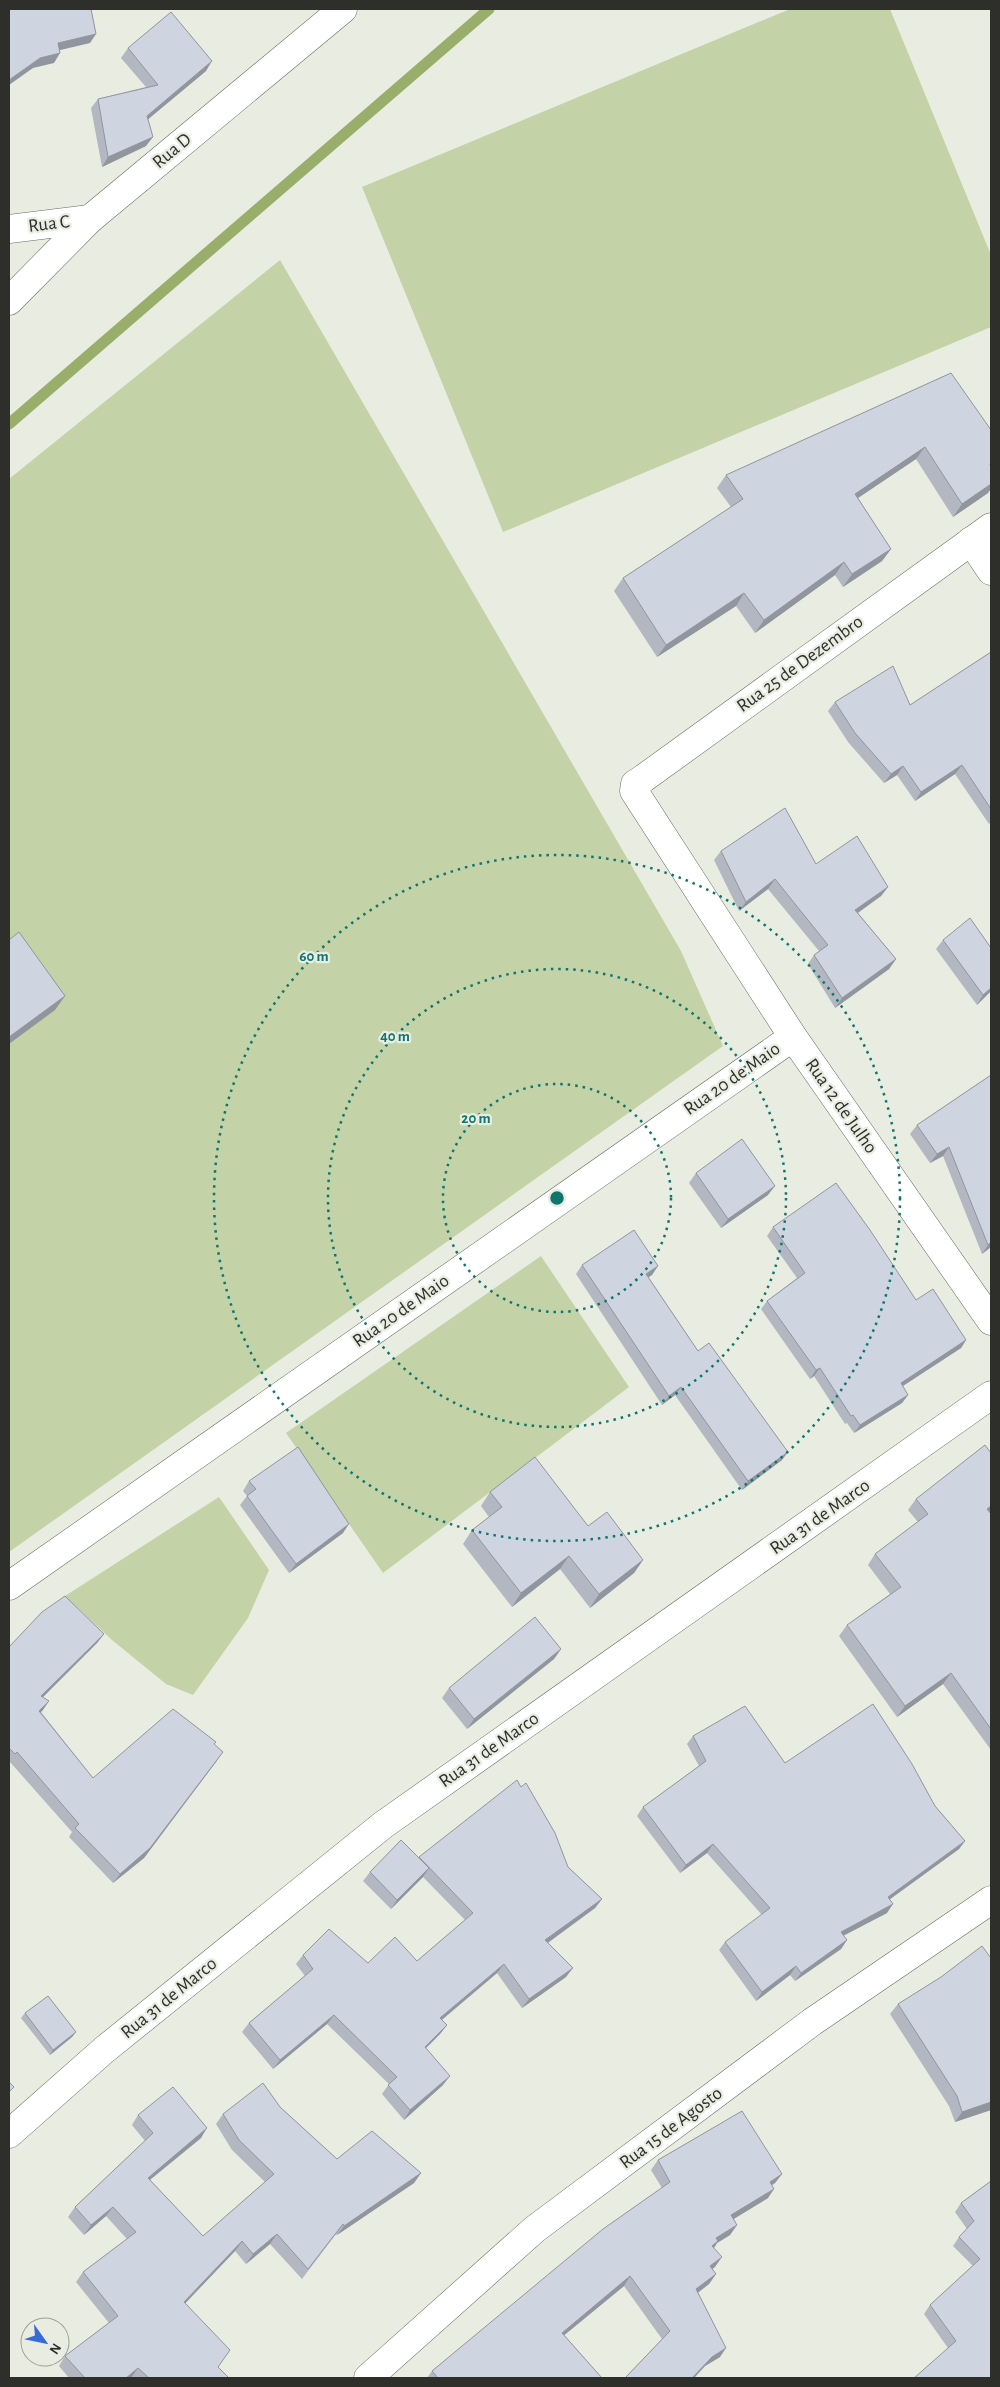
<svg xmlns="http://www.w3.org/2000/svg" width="1000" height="2387" viewBox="0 0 1000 2387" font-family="'Alegreya Sans',sans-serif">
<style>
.green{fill:#c3d2a7}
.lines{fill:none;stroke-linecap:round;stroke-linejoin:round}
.stream{stroke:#99ae6b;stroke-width:11}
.minor-casing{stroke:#66695f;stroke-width:29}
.minor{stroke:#fff;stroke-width:28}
.wall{fill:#b2b7c1}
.shaded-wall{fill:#91959d}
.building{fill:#cfd5e0;stroke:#91959d}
.ring{fill:none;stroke:#0f766e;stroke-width:2.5;stroke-dasharray:2.5 5}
.labels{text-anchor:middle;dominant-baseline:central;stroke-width:4.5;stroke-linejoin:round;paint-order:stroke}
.street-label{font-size:19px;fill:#2e2f2b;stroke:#e9ede1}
.centre{fill:#0f766e;stroke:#e9ede1;stroke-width:2.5}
.ring-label{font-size:15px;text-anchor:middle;font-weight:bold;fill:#0f766e;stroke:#e9ede1;stroke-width:4.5;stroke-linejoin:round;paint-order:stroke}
</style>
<rect width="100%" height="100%" fill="#e9ede1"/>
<g class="green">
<path d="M790 9H890L991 255V327L503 532 362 187Z"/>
<path d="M280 260 681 951 723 1046 9 1552V479Z"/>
<path d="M541 1256 629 1387 383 1573 286 1433Z"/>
<path d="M219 1497 269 1570 248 1618 193 1695 166 1684 112 1640 65 1596Z"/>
</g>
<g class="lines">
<path class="stream" d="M9 424 489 9"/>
<defs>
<g id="minor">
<path d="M9 229 90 219"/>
<path d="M9 301 90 219 343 9"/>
<path d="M991 527 644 778 635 784 634 791 793 1037 991 1321"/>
<path d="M971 541 991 571"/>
<path d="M9 1586 793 1037"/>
<path d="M9 2134 104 2050 383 1825 991 1395"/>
<path d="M368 2378 535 2229 812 2022 991 1900"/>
</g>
</defs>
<use href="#minor" class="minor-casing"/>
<use href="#minor" class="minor"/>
</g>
<g class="wall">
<path d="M128 48 206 71 148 119 146 146 102 167 91 108 98 99 146 87 121 58Z"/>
<path d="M951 373 988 493 953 517 916 459 858 498 891 549 882 561 843 587 835 575 755 633 736 606 657 657 614 591 623 578 731 507 717 488 726 475Z"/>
<path d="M991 652V822L989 824 955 774 915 801 897 775 884 783 848 742 828 711 835 702 910 705Z"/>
<path d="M721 851 816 864 888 887 881 896 858 913 896 959 889 969 835 1008 808 964 814 955 819 951 768 889 739 911 714 860Z"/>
<path d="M943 940 991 948V991L977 1005 936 949Z"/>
<path d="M991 1075V1247L982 1254 943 1156 930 1163 910 1134 917 1125Z"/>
<path d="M696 1173 768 1195 721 1228 689 1183Z"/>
<path d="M773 1227 916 1300 966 1340 961 1348 903 1386 908 1395 902 1403 854 1433 847 1423 845 1424 814 1376 810 1379 761 1309 767 1301 797 1278 767 1236Z"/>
<path d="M582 1265 652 1275 648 1277 698 1351 782 1460 742 1490 675 1395 662 1405 576 1274Z"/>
<path d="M991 1453V1511L990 1512 991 1514V1750L943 1684 897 1717 839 1636 847 1625 890 1594 868 1565 875 1554 918 1522 908 1510 916 1499Z"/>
<path d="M249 1481 343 1533 289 1573 240 1505 247 1496 243 1491Z"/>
<path d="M490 1492 588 1526 643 1560 634 1573 590 1608 560 1569 512 1607 463 1544 472 1530 489 1517 481 1506Z"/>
<path d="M104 1634 97 1643 43 1697V1710L41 1712 93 1778 214 1745 217 1761 144 1858 113 1883 69 1837 72 1832 10 1762 9 1763V1647Z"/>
<path d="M561 1649 554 1659 467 1729 442 1698 449 1688Z"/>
<path d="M693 1736 935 1806 965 1841 959 1849 890 1899 887 1913 843 1936 847 1940 841 1949 795 1981 790 1975 756 2001 719 1950 725 1942 762 1915 707 1853 680 1873 637 1816 643 1807 699 1766 687 1744Z"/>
<path d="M419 1857 568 1867 602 1899 595 1908 548 1943 566 1977 522 2008 497 1973 442 2020 447 2025 440 2034 426 2048 443 2085 404 2120 382 2094 389 2084 327 2024 273 2069 242 2032 249 2023 305 1976 296 1964 303 1955 368 1963 417 1961 465 1920 423 1877 391 1909 363 1881 370 1872Z"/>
<path d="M898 2004 991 2110 955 2122 949 2106 890 2014Z"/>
<path d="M25 2013 76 2032 72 2037 50 2055 21 2018Z"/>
<path d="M280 2107 337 2159 421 2173 414 2183 337 2235 336 2234 302 2279 270 2244 246 2264 235 2251 185 2303 218 2367 229 2378H69L59 2366 65 2356 109 2323 76 2282 83 2272 127 2239 106 2216 84 2235 68 2217 75 2207 145 2141 132 2125 138 2115 201 2138 150 2180 203 2236 265 2182 232 2150 216 2124 223 2114Z"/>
<path d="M658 2160 782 2174 775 2183 772 2185 768 2198 733 2219 737 2225 730 2235 717 2243 714 2248 715 2267 712 2269 716 2274 709 2284 698 2292 720 2357 705 2366 694 2378H625L662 2339 624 2286 564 2335 602 2378H427L432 2371 662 2188 651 2170Z"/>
<path d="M991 2181V2378L948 2348 924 2314 930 2305 973 2266 953 2246 959 2237 967 2229 955 2212 961 2203Z"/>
</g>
<g class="shaded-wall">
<path d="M96 34 90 43 52 52 58 43Z"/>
<path d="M60 53 54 63 33 68 9 85V80L40 58Z"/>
<path d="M212 61 206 71 140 126 147 116Z"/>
<path d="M153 137 146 146 102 167 108 157Z"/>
<path d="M925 447 916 459 846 506 855 494Z"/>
<path d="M991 484V489L988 493 953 517 962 504Z"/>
<path d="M891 549 882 561 843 587 852 574Z"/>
<path d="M844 562 835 575 755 633 764 620Z"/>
<path d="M744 593 736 606 657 657 666 645Z"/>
<path d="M962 765 955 774 915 801 921 792Z"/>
<path d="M903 766 897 775 884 783 891 774Z"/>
<path d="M775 879 768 889 739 911 746 902Z"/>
<path d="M888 887 881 896 849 919 855 910Z"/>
<path d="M896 959 889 969 835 1008 842 998Z"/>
<path d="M991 988V991L977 1005 983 995Z"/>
<path d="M65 996 55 1010 9 1044V1037Z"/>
<path d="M949 1147 943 1156 930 1163 937 1154Z"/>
<path d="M775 1186 768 1195 721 1228 728 1219Z"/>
<path d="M991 1242V1247L982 1254 988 1245Z"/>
<path d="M658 1266 652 1275 640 1283 646 1274Z"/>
<path d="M966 1340 961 1348 895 1391 901 1383Z"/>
<path d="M820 1368 814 1376 810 1379 816 1370Z"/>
<path d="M681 1387 675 1395 662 1405 669 1396Z"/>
<path d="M908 1395 902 1403 854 1433 860 1425Z"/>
<path d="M788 1452 782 1460 742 1490 748 1481Z"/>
<path d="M991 1506V1511L980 1520 987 1509Z"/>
<path d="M349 1524 343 1533 289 1573 296 1564Z"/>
<path d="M569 1556 560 1569 512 1607 521 1593Z"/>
<path d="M643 1560 634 1573 590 1608 599 1594Z"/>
<path d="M104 1634 97 1643 35 1705 41 1696Z"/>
<path d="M561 1649 554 1659 467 1729 474 1719Z"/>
<path d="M951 1673 943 1684 897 1717 905 1706Z"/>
<path d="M49 1701 43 1710 33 1720 39 1711Z"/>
<path d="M223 1752 144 1858 113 1883 120 1874Z"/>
<path d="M965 1841 959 1849 882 1905 888 1897Z"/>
<path d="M713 1844 707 1853 680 1873 686 1865Z"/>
<path d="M429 1868 423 1877 391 1909 397 1900Z"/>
<path d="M602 1899 595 1908 539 1949 545 1940Z"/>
<path d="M893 1904 887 1913 835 1940 841 1932Z"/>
<path d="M847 1940 841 1949 795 1981 801 1973Z"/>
<path d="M504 1964 497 1973 433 2027 440 2018Z"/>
<path d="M796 1966 790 1975 756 2001 762 1992Z"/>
<path d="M573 1968 566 1977 522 2008 529 1999Z"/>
<path d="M334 2015 327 2024 273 2069 280 2060Z"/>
<path d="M447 2025 440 2034 418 2056 425 2047Z"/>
<path d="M76 2032 72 2037 50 2055 53 2050Z"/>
<path d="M450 2076 443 2085 404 2120 410 2110Z"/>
<path d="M991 2102V2110L955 2122 962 2112Z"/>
<path d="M207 2128 201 2138 141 2187 148 2178Z"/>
<path d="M421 2173 414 2183 337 2235 344 2226Z"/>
<path d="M782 2174 775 2183 763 2191 770 2182Z"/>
<path d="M774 2189 768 2198 724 2225 731 2215Z"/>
<path d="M113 2207 106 2216 84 2235 91 2225Z"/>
<path d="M737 2225 730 2235 717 2243 712 2251 706 2255 716 2238Z"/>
<path d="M277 2234 270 2244 246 2264 253 2254Z"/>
<path d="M242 2241 235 2251 177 2312 184 2302Z"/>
<path d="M722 2257 715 2267 703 2276 710 2266Z"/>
<path d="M716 2274 709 2284 690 2299 696 2289Z"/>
<path d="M630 2276 624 2286 556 2342 562 2333Z"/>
<path d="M726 2348 720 2357 705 2366 694 2378H692L712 2357Z"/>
<path d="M138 2368 131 2378H126Z"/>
</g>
<g class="building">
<path d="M9 9H91L96 34 58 43 60 53 40 58 9 80Z"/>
<path d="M171 12 212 61 147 116 153 137 108 157 98 99 158 85 128 48Z"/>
<path d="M951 373 991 430V464H990L991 467V484L962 504 925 447 855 494 891 549 852 574 844 562 764 620 744 593 666 645 623 578 743 499 726 475Z"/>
<path d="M991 652V809L962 765 921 792 903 766 891 774 855 733 835 702 893 666 910 705Z"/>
<path d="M785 808 816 864 857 836 888 887 855 910 896 959 842 998 814 955 828 945 775 879 746 902 721 851Z"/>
<path d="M970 918 991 948V988L983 995 943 940Z"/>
<path d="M19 932 65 996 9 1037V940Z"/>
<path d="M991 1075V1242L988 1245 949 1147 937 1154 917 1125Z"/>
<path d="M742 1139 775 1186 728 1219 696 1173Z"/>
<path d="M836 1183 870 1230 916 1300 933 1289 966 1340 901 1383 908 1395 860 1425 853 1415 851 1416 820 1368 816 1370 767 1301 805 1273 773 1227Z"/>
<path d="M634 1230 658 1266 646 1274 698 1351 709 1343 788 1452 748 1481 681 1387 669 1396 582 1265Z"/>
<path d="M985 1445 991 1453V1506L987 1509 991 1514V1729L951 1673 905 1706 847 1625 901 1587 875 1554 928 1514 916 1499Z"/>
<path d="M298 1447 349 1524 296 1564 247 1496 256 1489 249 1481Z"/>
<path d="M535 1457 588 1526 607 1512 643 1560 599 1594 569 1556 521 1593 472 1530 502 1507 490 1492Z"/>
<path d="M65 1596 104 1634 41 1696 49 1701 39 1711 93 1778 173 1709 216 1742 214 1744 223 1752 150 1848 120 1874 75 1828 79 1824 17 1752 15 1754 9 1748V1647L42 1612Z"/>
<path d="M535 1617 561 1649 474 1719 449 1688Z"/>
<path d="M873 1704 912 1764 935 1806 965 1841 888 1897 893 1904 841 1932 847 1940 801 1973 796 1966 762 1992 725 1942 770 1908 713 1844 686 1865 643 1807 706 1761 693 1736 745 1706 785 1763Z"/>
<path d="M517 1780 521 1787 526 1783 555 1833 568 1867 602 1899 545 1940 573 1968 529 1999 504 1964 440 2018 447 2025 425 2047 450 2076 410 2110 388 2085 397 2077 334 2015 280 2060 249 2023 313 1969 303 1955 329 1929 368 1963 395 1937 417 1961 473 1913 419 1857Z"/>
<path d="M401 1840 429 1868 397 1900 370 1872Z"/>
<path d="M982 1946 991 1958V2102L962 2112 957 2096 898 2004 941 1977Z"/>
<path d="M48 1996 76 2032 53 2050 25 2013Z"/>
<path d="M9 2082 14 2087 9 2092Z"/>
<path d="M263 2083 280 2107 337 2159 372 2131 421 2173 344 2226 343 2224 308 2269 277 2234 253 2254 242 2241 184 2302 230 2350 218 2367 229 2378H149L138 2368 126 2378H85L65 2356 118 2316 83 2272 136 2232 113 2207 91 2225 75 2207 153 2133 138 2115 173 2087 207 2128 148 2178 203 2236 274 2174 239 2140 223 2114Z"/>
<path d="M742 2111 782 2174 770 2182 774 2189 731 2215 737 2225 716 2238 718 2241 712 2246 722 2257 710 2266 716 2274 696 2289 726 2348 712 2357 692 2378H625L670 2331 630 2276 562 2333 602 2378H438L432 2371 603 2229 670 2182 658 2160Z"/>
<path d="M991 2181V2378H914L956 2341 930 2305 980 2259 959 2237 974 2221 961 2203Z"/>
</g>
<g class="ring">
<circle cx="557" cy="1198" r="114"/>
<circle cx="557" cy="1198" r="229"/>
<circle cx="557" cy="1198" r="343"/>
</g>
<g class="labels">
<g class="street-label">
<text transform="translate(172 151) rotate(-40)">Rua D</text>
<text transform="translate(49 224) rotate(-7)">Rua C</text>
<text transform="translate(800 664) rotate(-36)">Rua 25 de Dezembro</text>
<text transform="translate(732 1079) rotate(-35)">Rua 20 de Maio</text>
<text transform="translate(841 1106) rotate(55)">Rua 12 de Julho</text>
<text transform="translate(401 1311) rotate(-35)">Rua 20 de Maio</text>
<text transform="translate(820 1517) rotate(-35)">Rua 31 de Marco</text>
<text transform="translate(489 1750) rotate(-35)">Rua 31 de Marco</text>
<text transform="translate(169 1998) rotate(-39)">Rua 31 de Marco</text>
<text transform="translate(671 2128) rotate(-37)">Rua 15 de Agosto</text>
</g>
</g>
<circle cx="557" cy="1198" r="8" class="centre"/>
<g class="ring-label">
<text x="314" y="961">60 m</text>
<text x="395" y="1041">40 m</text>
<text x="476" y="1123">20 m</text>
</g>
<rect width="1000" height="2387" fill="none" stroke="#2e2f2b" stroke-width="20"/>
<g transform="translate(45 2342) rotate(123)"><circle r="24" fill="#e9ede1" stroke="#9ea198"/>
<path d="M0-4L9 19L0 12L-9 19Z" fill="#376bda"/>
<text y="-8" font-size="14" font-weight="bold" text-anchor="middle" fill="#2e2f2b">N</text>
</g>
</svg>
